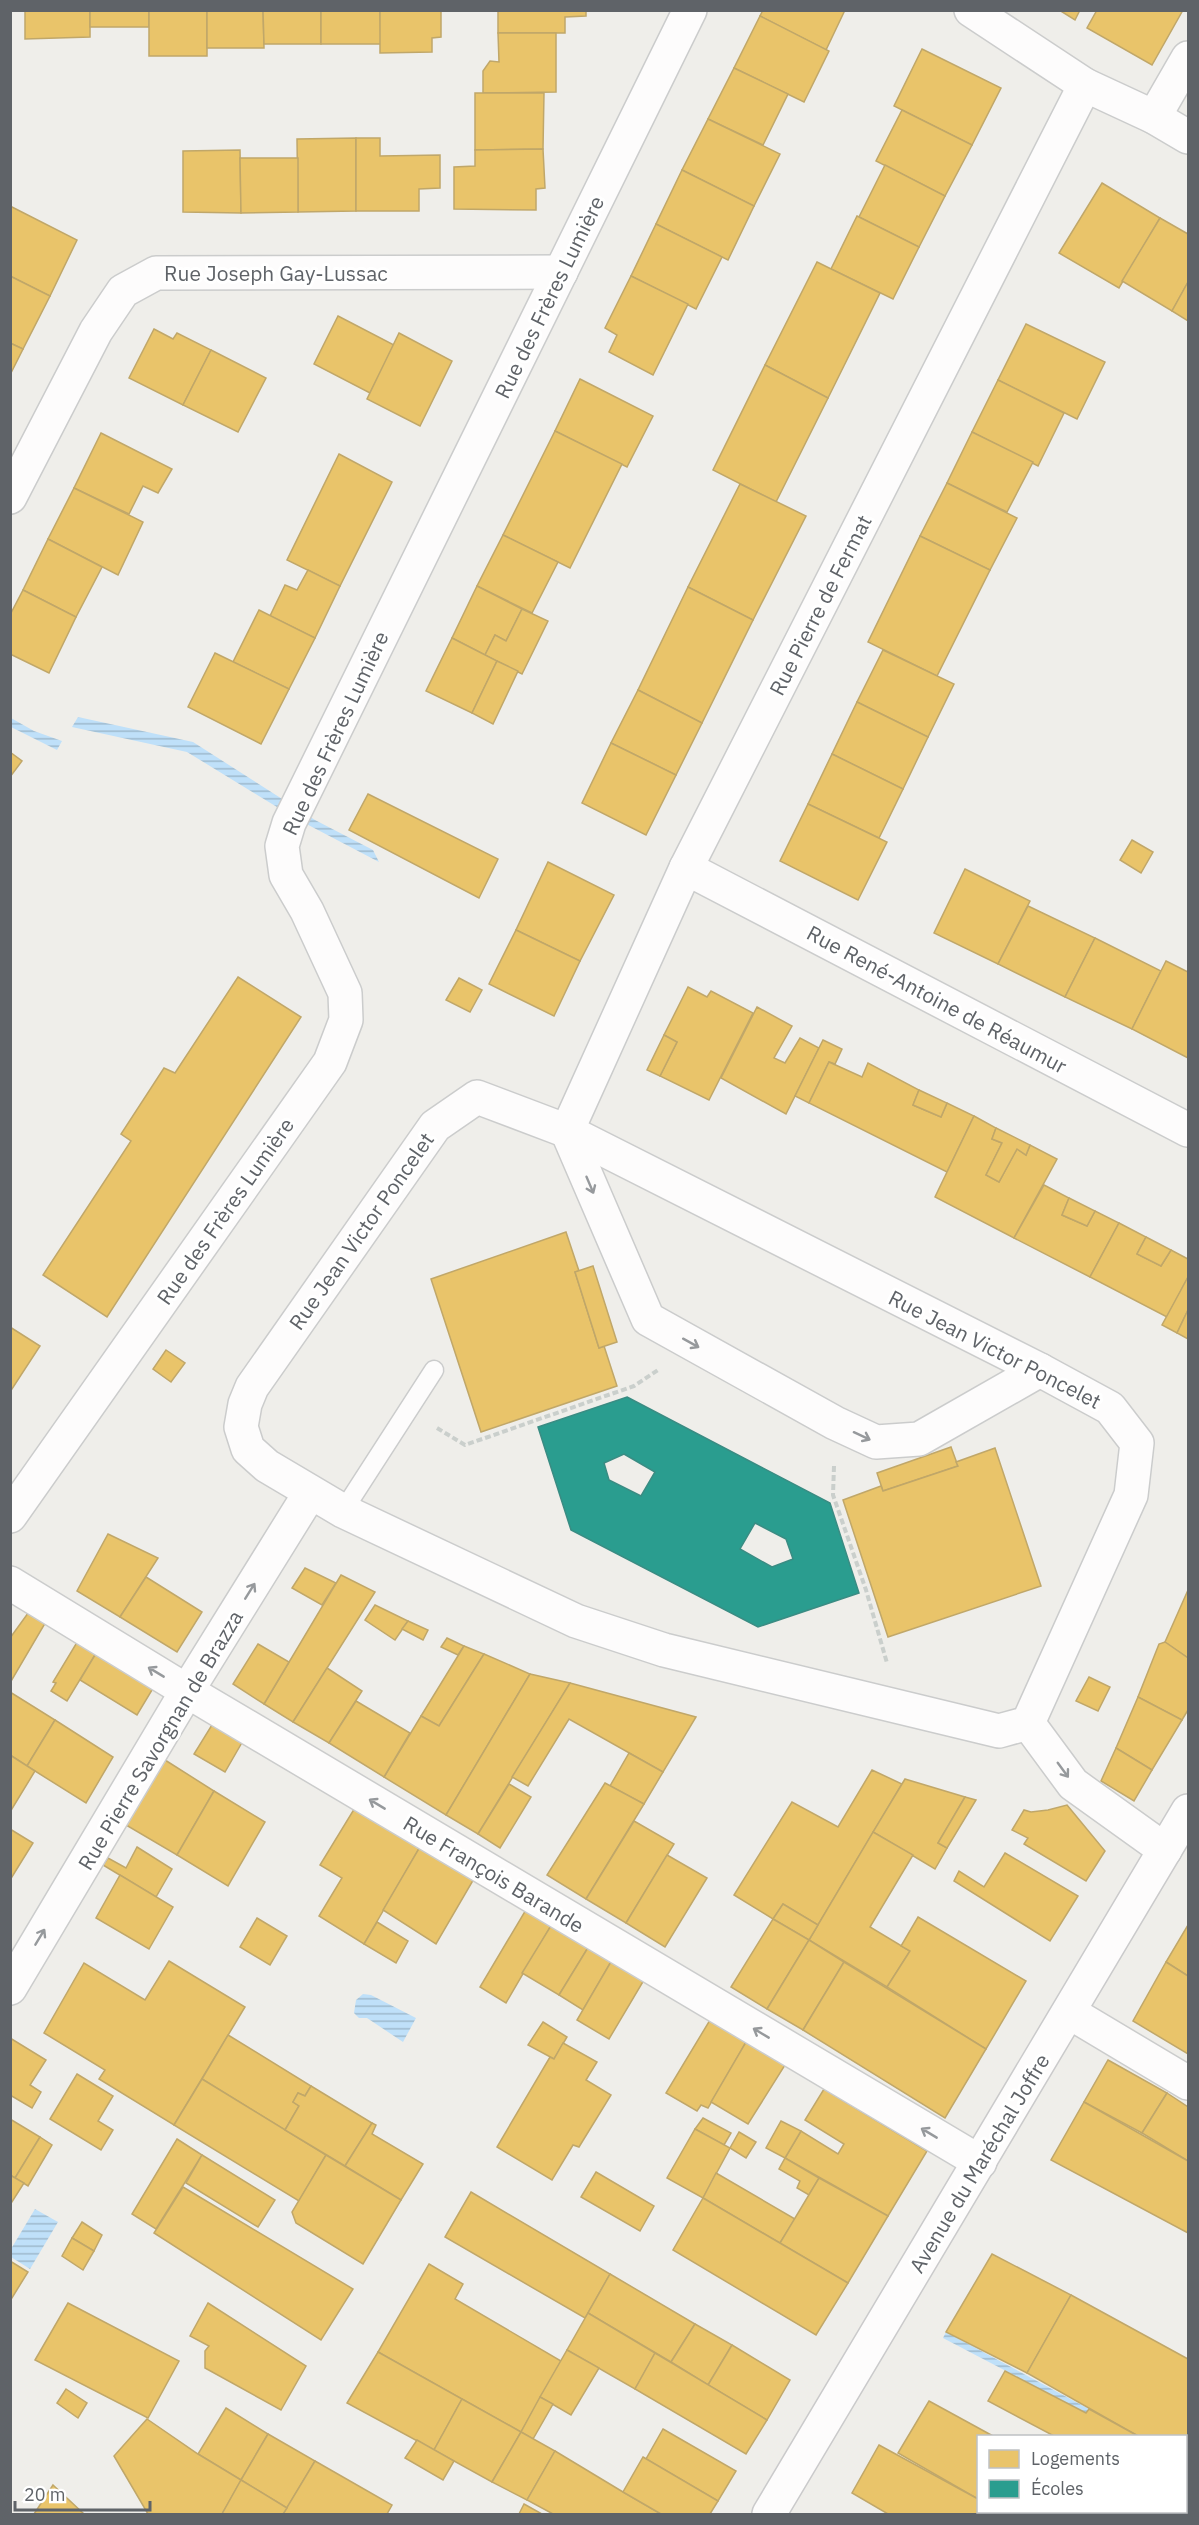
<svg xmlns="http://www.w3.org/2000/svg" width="1199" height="2525" viewBox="0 0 1199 2525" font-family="'IBM Plex Sans',sans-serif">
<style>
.water{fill:url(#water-rules)}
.homes{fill:#e9c46a;stroke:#c0a769;stroke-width:1.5}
.schools{fill:#2a9d8f;stroke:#3a8c83;stroke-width:1.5;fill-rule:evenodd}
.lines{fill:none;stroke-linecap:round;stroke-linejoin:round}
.service-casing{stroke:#cbcccc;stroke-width:21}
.minor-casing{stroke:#cbcccc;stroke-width:36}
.secondary-casing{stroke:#cacacb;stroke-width:36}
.path{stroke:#cacfcc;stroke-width:4;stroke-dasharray:6 3;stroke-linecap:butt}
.service{stroke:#fdfcfc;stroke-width:18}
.minor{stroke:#fdfcfc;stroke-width:33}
.secondary{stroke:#fdfcfc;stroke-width:33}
.oneway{stroke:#96999c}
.labels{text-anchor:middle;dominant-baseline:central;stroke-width:6;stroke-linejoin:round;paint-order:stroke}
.street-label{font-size:21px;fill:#5f6368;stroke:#fff}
</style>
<defs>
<pattern id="water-rules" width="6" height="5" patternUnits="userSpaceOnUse" patternTransform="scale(1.5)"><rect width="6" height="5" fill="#bfe0f9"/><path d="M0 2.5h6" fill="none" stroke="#9eb9cd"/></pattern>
</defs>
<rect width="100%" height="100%" fill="#efeeea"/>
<g class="water">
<path d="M78 717 193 742 315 820 373 850 379 862 295 818 187 752 72 727Z"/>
<path d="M11 718 34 731 62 741 57 750 11 727Z"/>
<path d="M363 1994 371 1995 416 2018 403 2042 367 2018H359L354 2013 356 2000Z"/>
<path d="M35 2209 58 2222 30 2269 11 2257V2249Z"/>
<path d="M946 2332 1089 2409 1086 2413 943 2338Z"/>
</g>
<g class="homes">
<path d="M25 10H90V37L25 39Z"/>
<rect x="90" y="10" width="59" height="17"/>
<rect x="149" y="10" width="58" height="46"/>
<path d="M207 10H263L264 48H207Z"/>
<path d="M263 10H321V44H264Z"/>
<path d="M321 10H380L381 44H321Z"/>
<path d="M380 10H441V37L432 38V52L380 53Z"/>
<path d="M498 10H586V16L565 17V33H498Z"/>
<path d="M763 10H845L826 50 760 16Z"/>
<path d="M1059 10H1080L1075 20Z"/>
<path d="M1097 10H1183L1152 65 1087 28Z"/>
<path d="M760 16 829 51 804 102 734 68Z"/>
<path d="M498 33H556V92L483 93V71L490 61 499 62Z"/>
<path d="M922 49 1001 88 972 145 894 106Z"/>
<path d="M734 68 788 94 763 145 708 119Z"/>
<path d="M475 93H544L543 149 475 150Z"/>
<path d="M902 110 972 145 945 196 876 161Z"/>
<path d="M708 119 780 154 754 206 682 170Z"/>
<path d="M356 138V211L298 212 297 139Z"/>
<path d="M356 138H380V156L440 155V188L419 189V211H356Z"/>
<path d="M543 149 545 188 536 189V210L454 209V167L475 166V150Z"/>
<path d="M240 150 241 213 183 212V151Z"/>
<path d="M240 158H298V212L241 213Z"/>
<path d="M885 165 945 196 919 247 859 217Z"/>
<path d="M682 170 754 206 728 260 656 224Z"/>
<path d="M1102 183 1160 218 1119 288 1059 253Z"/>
<path d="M10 206 77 240 50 296 10 276Z"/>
<path d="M857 216 919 247 893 299 831 269Z"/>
<path d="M1160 218 1188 234V282L1172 311 1122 281Z"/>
<path d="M656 224 722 257 696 309 631 276Z"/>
<path d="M817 262 880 293 828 398 765 365Z"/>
<path d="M10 276 50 296 23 349 10 343Z"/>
<path d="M631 276 688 304 653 375 609 352 617 335 605 328Z"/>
<path d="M1188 282V321L1172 311Z"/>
<path d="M338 316 394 345 370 393 314 364Z"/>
<path d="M1026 324 1105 362 1077 419 998 380Z"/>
<path d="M154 329 173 339 177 333 211 350 183 405 129 378Z"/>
<path d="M399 333 452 361 420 426 367 399Z"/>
<path d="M10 343 23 349 10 375Z"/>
<path d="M211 350 266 378 238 432 183 405Z"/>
<path d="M765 365 828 398 776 502 713 470Z"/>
<path d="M580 379 653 416 627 467 555 431Z"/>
<path d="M998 380 1064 413 1038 466 972 432Z"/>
<path d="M555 431 622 464 570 568 503 535Z"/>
<path d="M972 432 1033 462 1007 512 947 483Z"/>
<path d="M101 433 172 469 158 493 143 486 129 514 74 488Z"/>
<path d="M339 454 392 482 340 586 287 560Z"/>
<path d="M947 483 1017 518 990 570 920 536Z"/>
<path d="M740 484 806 516 753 620 688 587Z"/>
<path d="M74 488 143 522 118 575 48 539Z"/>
<path d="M503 535 558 562 532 613 477 586Z"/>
<path d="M920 536 990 570 937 676 868 642Z"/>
<path d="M48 539 102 567 76 617 23 590Z"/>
<path d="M308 570 340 586 315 638 270 616 285 585 297 590Z"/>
<path d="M477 586 522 609 506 641 495 635 485 655 452 638Z"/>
<path d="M688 587 753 620 702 723 638 690Z"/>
<path d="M23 590 76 617 49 673 10 654V615Z"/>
<path d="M522 609 548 621 522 674 485 655 495 635 506 641Z"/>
<path d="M259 610 315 638 289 689 233 662Z"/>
<path d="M452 638 497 661 472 713 426 691Z"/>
<path d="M883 650 954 684 928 737 857 702Z"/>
<path d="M215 653 289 689 261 744 188 707Z"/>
<path d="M497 661 518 671 493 724 472 713Z"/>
<path d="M638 690 702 723 676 775 611 743Z"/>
<path d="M857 702 928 737 903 789 832 754Z"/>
<path d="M611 743 676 775 646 835 582 803Z"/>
<path d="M10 752 22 761 10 777Z"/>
<path d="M832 754 903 789 879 838 808 804Z"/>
<path d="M368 794 498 859 479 898 349 830Z"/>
<path d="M808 804 887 842 858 900 780 861Z"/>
<path d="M1132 840 1153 852 1141 873 1120 860Z"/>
<path d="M548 862 614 895 580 961 516 930Z"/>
<path d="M965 869 1030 901 998 964 934 933Z"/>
<path d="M1028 906 1095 938 1065 997 998 964Z"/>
<path d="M516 930 580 961 554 1016 489 984Z"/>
<path d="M1095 938 1161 971 1132 1029 1065 997Z"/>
<path d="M1166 961 1188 972V1058L1132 1029Z"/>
<path d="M238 977 301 1017 107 1317 43 1275 131 1141 121 1134 164 1068 175 1073Z"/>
<path d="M459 978 482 990 470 1012 446 1000Z"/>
<path d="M688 987 707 997 711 991 753 1013 709 1100 660 1076 677 1042 664 1035Z"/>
<path d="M757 1007 792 1026 774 1058 785 1063 800 1038 819 1048 786 1114 721 1078Z"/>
<path d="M664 1035 677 1042 660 1076 647 1070Z"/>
<path d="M823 1040 842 1049 835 1064 829 1062 809 1103 795 1096Z"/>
<path d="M829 1062 862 1077 868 1063 919 1090 913 1105 941 1117 947 1103 974 1116 947 1172 809 1103Z"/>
<path d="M919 1090 947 1103 941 1117 913 1105Z"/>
<path d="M974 1116 996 1128 992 1139 1002 1143 986 1175 999 1182 1017 1149 1026 1155 1030 1145 1057 1159 1014 1238 935 1197Z"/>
<path d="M996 1128 1030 1145 1026 1155 1017 1149 999 1182 986 1175 1002 1143 992 1139Z"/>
<path d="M1044 1185 1069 1198 1062 1215 1087 1226 1095 1211 1119 1223 1090 1277 1014 1238Z"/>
<path d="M1069 1198 1095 1211 1087 1226 1062 1215Z"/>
<path d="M1119 1223 1146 1237 1137 1254 1161 1266 1171 1250 1188 1259V1277L1167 1317 1090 1277Z"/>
<path d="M566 1232 579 1271 575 1272 599 1348 604 1346 617 1386 481 1432 431 1279Z"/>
<path d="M1146 1237 1171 1250 1161 1266 1137 1254Z"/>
<path d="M593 1266 617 1342 599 1348 575 1272Z"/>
<path d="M1188 1277V1310L1177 1333 1162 1325Z"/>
<path d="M1188 1310V1339L1177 1333Z"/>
<path d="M10 1327 40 1346 10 1392Z"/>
<path d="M166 1350 185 1363 171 1382 153 1369Z"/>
<path d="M951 1447 958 1466 883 1491 877 1473Z"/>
<path d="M995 1448 1041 1586 888 1637 843 1500 881 1486 883 1491 958 1466 956 1462Z"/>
<path d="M108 1534 158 1558 120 1617 77 1591Z"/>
<path d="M305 1568 336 1583 322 1605 292 1588Z"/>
<path d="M341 1575 375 1592 293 1722 264 1704Z"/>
<path d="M146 1577 202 1612 177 1652 120 1617Z"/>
<path d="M1188 1590V1658L1165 1642Z"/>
<path d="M375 1605 408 1621 395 1640 365 1620Z"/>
<path d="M31 1609 47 1620 10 1683V1638Z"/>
<path d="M408 1621 428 1630 423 1640 402 1629Z"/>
<path d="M447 1638 464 1646 458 1655 441 1647Z"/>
<path d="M79 1639 98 1650 67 1701 51 1691 56 1683 53 1682Z"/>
<path d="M1165 1642 1188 1658V1710L1182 1720 1138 1697 1159 1644Z"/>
<path d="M258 1644 289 1662 264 1704 233 1684Z"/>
<path d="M464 1646 484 1654 439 1726 421 1716Z"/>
<path d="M98 1650 155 1685 137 1715 80 1680Z"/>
<path d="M484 1654 530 1674 446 1815 384 1777 421 1716 439 1726Z"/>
<path d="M327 1668 362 1691 329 1743 293 1722Z"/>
<path d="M530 1674 570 1683 478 1834 446 1815Z"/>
<path d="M1089 1677 1110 1687 1098 1711 1076 1701Z"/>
<path d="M570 1683 696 1717 663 1772 569 1719 528 1786 512 1777Z"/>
<path d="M10 1692 55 1720 27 1766 10 1755Z"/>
<path d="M1138 1697 1182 1720 1152 1770 1116 1748Z"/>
<path d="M356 1701 410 1733 384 1777 329 1743Z"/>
<path d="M55 1720 113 1757 86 1803 27 1766Z"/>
<path d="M215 1720 244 1739 225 1772 194 1754Z"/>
<path d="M1116 1748 1152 1770 1134 1801 1101 1781Z"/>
<path d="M629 1753 663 1772 644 1804 610 1786Z"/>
<path d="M10 1755 35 1771 10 1812Z"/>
<path d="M165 1760 214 1791 177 1855 126 1825Z"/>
<path d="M872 1770 902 1784 818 1925 783 1904 773 1919 734 1895 792 1802 838 1827Z"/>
<path d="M905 1779 965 1797 938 1843 947 1848 935 1869 873 1832Z"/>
<path d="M605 1783 644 1804 586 1899 547 1875Z"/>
<path d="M509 1784 531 1797 500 1848 478 1834Z"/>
<path d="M214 1791 265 1822 228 1886 177 1855Z"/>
<path d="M965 1797 976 1800 947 1848 938 1843Z"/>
<path d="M1067 1805 1105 1851 1086 1881 1024 1844 1028 1838 1012 1830 1024 1810 1031 1812 1048 1810Z"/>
<path d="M356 1806 421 1845 364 1944 319 1916 342 1878 320 1865Z"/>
<path d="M634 1821 674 1844 626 1923 586 1899Z"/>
<path d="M10 1829 33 1843 10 1880Z"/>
<path d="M873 1832 913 1855 870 1927 910 1951 887 1987 809 1940Z"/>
<path d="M421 1845 475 1877 436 1944 383 1910Z"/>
<path d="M137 1847 172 1869 156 1897 103 1865 108 1858 126 1868Z"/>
<path d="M1005 1853 1078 1896 1050 1941 954 1881 959 1871 984 1887Z"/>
<path d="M667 1855 707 1878 665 1947 626 1923Z"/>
<path d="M120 1875 173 1907 149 1949 96 1918Z"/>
<path d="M783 1904 818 1925 809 1940 773 1919Z"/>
<path d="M527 1908 552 1924 506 2003 480 1987Z"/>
<path d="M918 1917 1026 1981 986 2049 887 1987 910 1951 901 1946Z"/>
<path d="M257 1918 287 1936 270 1965 240 1947Z"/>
<path d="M773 1919 809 1940 767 2009 731 1987Z"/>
<path d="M377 1922 408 1941 396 1963 364 1944Z"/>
<path d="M552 1924 589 1946 559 1995 522 1973Z"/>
<path d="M1188 1925V1976L1166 1962Z"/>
<path d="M809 1940 844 1962 803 2030 767 2009Z"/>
<path d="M589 1946 612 1960 583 2010 559 1995Z"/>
<path d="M612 1960 644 1980 609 2039 577 2020Z"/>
<path d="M169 1961 245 2007 174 2125 99 2079 105 2070 44 2033 84 1963 145 2000Z"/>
<path d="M844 1962 986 2049 945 2118 803 2030Z"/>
<path d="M1166 1962 1188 1976V2054L1133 2021Z"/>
<path d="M710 2020 746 2042 708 2108 701 2105 697 2111 666 2093Z"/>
<path d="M543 2022 567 2037 554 2059 528 2045Z"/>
<path d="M228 2035 311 2086 305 2096 298 2093 293 2102 299 2106 285 2130 202 2079Z"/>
<path d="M10 2038 46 2060 30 2085 41 2092 32 2108 10 2095Z"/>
<path d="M746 2042 785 2065 748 2124 711 2102Z"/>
<path d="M563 2043 597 2062 586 2080 611 2095 579 2147 573 2145 552 2180 497 2147 550 2057 554 2059Z"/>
<path d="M1108 2060 1167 2093 1142 2133 1084 2102Z"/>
<path d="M77 2074 113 2096 98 2121 113 2130 101 2150 50 2119Z"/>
<path d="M202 2079 326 2155 299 2201 174 2125Z"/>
<path d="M311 2086 372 2123 345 2166 285 2130 299 2106 293 2102 298 2093 305 2096Z"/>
<path d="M824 2089 927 2151 888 2216 785 2158 801 2131 838 2154 844 2144 805 2120Z"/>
<path d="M1167 2093 1188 2107V2161L1142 2133Z"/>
<path d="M1084 2102 1188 2161V2233L1051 2160Z"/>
<path d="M703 2118 731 2133 724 2145 695 2129Z"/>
<path d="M10 2119 40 2137 15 2178 10 2175Z"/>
<path d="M781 2121 801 2131 785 2158 766 2148Z"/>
<path d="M372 2123 376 2125 372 2134 423 2164 401 2200 345 2166Z"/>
<path d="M695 2129 730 2148 703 2198 667 2178Z"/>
<path d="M739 2132 756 2142 746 2158 730 2148Z"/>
<path d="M40 2137 52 2145 28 2186 15 2178Z"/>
<path d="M177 2139 202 2155 156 2229 132 2214Z"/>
<path d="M202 2155 275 2200 258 2227 186 2183Z"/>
<path d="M326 2155 401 2200 363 2264 296 2223 292 2212Z"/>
<path d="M785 2158 819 2178 809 2195 797 2188 800 2181 779 2169Z"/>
<path d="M596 2172 654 2206 640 2231 581 2197Z"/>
<path d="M716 2173 795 2219 780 2243 703 2198Z"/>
<path d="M10 2175 24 2183 10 2205Z"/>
<path d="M819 2178 888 2216 848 2283 780 2243Z"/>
<path d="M183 2187 353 2289 321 2340 154 2233Z"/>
<path d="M471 2192 610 2274 585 2318 445 2237Z"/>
<path d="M703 2198 848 2283 816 2335 673 2250Z"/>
<path d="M82 2222 102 2235 94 2251 72 2238Z"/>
<path d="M72 2238 94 2251 83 2270 62 2256Z"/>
<path d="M992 2254 1071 2295 1027 2373 946 2332Z"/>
<path d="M10 2261 28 2272 10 2301Z"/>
<path d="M429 2264 463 2284 455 2299 561 2361 521 2432 378 2352Z"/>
<path d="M610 2274 695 2324 671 2362 588 2313Z"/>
<path d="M1071 2295 1188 2359V2464L1186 2463V2436H1138L1027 2373Z"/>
<path d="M68 2303 179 2361 148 2418 35 2360Z"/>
<path d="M208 2303 306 2366 281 2410 205 2368V2351L209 2346 190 2336Z"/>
<path d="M588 2313 655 2353 635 2389 567 2350Z"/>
<path d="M695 2324 732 2345 708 2385 671 2362Z"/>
<path d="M732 2345 790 2380 767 2420 708 2385Z"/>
<path d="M567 2350 599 2368 571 2415 540 2397Z"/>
<path d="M378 2352 462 2399 434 2450 347 2403Z"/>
<path d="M655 2353 767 2420 746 2454 635 2389Z"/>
<path d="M1005 2371 1086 2413 1089 2409 1138 2436H1054L988 2401Z"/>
<path d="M66 2389 87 2403 78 2418 57 2403Z"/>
<path d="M540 2397 553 2404 533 2439 521 2432Z"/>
<path d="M462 2399 521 2432 492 2482 434 2450Z"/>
<path d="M929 2401 993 2436H978V2499L898 2453Z"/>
<path d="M226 2408 268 2434 241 2480 198 2454Z"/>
<path d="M147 2419 198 2454 241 2480 222 2514H148L114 2456Z"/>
<path d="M663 2429 736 2471 718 2501 646 2459Z"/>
<path d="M521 2432 555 2451 527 2500 492 2482Z"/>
<path d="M268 2434 315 2461 287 2508 241 2480Z"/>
<path d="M417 2440 454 2461 443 2480 405 2458Z"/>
<path d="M879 2445 978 2499V2512H1001L1006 2514H888L852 2493Z"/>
<path d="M555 2451 623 2492 661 2514H553L527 2500Z"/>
<path d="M643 2457 718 2501 710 2514H661L623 2492Z"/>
<path d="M315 2461 392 2505 387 2514H283Z"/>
<path d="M1186 2469 1188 2471V2501H1186Z"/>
<path d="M241 2480 287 2508 283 2514H222Z"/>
<path d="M53 2485 84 2514H34Z"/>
<path d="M524 2504 542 2514H519Z"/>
<path d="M1001 2512H1041L1039 2514H1006Z"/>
<path d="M1080 2512H1093L1098 2514H1078Z"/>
</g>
<path class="schools" d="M627 1397 830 1503 859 1593 758 1627 571 1530 538 1427ZM624 1454 655 1472 641 1496 609 1480 604 1463ZM755 1523 786 1539 793 1559 772 1567 740 1549Z"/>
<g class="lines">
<defs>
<path id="service" d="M343 1511 434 1370"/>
<g id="minor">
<path d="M971 10 1085 85 1154 117 1188 137"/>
<path d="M1154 117 1188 58"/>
<path d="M10 497 96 331 123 291 156 273 561 272"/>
<path d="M686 868 1188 1130"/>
<path d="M477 1097 567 1131 1040 1370 1110 1408 1137 1443 1131 1495 1028 1723 999 1731 664 1650 576 1621 343 1511 267 1466 248 1449 241 1427 245 1404 252 1387 435 1126Z"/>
<path d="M1040 1370 919 1439 876 1442 835 1423 648 1319 567 1131 686 868 1085 85"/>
<path d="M10 1516 330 1062 346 1020 345 993 307 911 286 875 282 846 289 823 690 10"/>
<path d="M10 1583 187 1691 980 2162"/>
<path d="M1028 1723 1073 1784 1165 1850"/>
<path d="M10 1988 187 1691 310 1493"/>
<path d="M1069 2012 1188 2083"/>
</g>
<path id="secondary" d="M769 2514 1188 1811"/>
</defs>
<use href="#service" class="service-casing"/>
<use href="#minor" class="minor-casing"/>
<use href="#secondary" class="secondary-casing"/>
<g class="path">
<path d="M437 1428 465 1445 634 1386 658 1370"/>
<path d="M834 1466 833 1495 866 1590 887 1663"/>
</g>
<use href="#service" class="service"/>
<use href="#minor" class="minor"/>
<use href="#secondary" class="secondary"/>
</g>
<defs><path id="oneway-shaft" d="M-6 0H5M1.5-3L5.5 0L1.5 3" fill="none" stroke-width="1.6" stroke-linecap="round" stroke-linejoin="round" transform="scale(1.5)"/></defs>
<g class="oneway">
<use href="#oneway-shaft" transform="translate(590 1185) rotate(67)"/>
<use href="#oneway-shaft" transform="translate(691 1343) rotate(29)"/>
<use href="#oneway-shaft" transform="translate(862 1436) rotate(25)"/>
<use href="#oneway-shaft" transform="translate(250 1591) rotate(-58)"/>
<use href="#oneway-shaft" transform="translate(156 1672) rotate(-149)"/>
<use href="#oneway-shaft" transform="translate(1063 1770) rotate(54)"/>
<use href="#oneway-shaft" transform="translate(377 1804) rotate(-149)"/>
<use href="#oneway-shaft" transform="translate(40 1937) rotate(-59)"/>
<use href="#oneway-shaft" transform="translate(761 2033) rotate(-149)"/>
<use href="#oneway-shaft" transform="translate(929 2133) rotate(-149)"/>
</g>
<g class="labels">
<g class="street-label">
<text x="276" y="273">Rue Joseph Gay-Lussac</text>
<text transform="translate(549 297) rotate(-64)">Rue des Frères Lumière</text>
<text transform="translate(820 605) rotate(-63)">Rue Pierre de Fermat</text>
<text transform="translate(335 733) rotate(-65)">Rue des Frères Lumière</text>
<text transform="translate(937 999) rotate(28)">Rue René-Antoine de Réaumur</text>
<text transform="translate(225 1211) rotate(-55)">Rue des Frères Lumière</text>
<text transform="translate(361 1231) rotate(-55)">Rue Jean Victor Poncelet</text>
<text transform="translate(995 1349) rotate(27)">Rue Jean Victor Poncelet</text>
<text transform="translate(160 1740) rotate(-59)">Rue Pierre Savorgnan de Brazza</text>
<text transform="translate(494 1874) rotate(31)">Rue François Barande</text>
<text transform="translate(979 2163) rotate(-59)">Avenue du Maréchal Joffre</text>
</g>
</g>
<rect width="1199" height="2525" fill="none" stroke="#5f6368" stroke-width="24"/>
<rect x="977" y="2435" width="210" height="78" fill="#ffffff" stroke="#bfc1c3" stroke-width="1.5"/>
<rect x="989" y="2450" width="30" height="18" fill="#e9c46a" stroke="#bfc1c3" stroke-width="1.5"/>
<text x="1031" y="2465" font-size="18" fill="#5f6368">Logements</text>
<rect x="989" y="2480" width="30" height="18" fill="#2a9d8f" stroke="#bfc1c3" stroke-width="1.5"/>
<text x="1031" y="2495" font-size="18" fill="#5f6368">Écoles</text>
<path d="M15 2501v9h135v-9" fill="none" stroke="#5f6368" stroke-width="3"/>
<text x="24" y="2501" font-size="18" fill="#5f6368" stroke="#ffffff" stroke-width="4.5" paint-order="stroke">20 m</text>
</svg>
